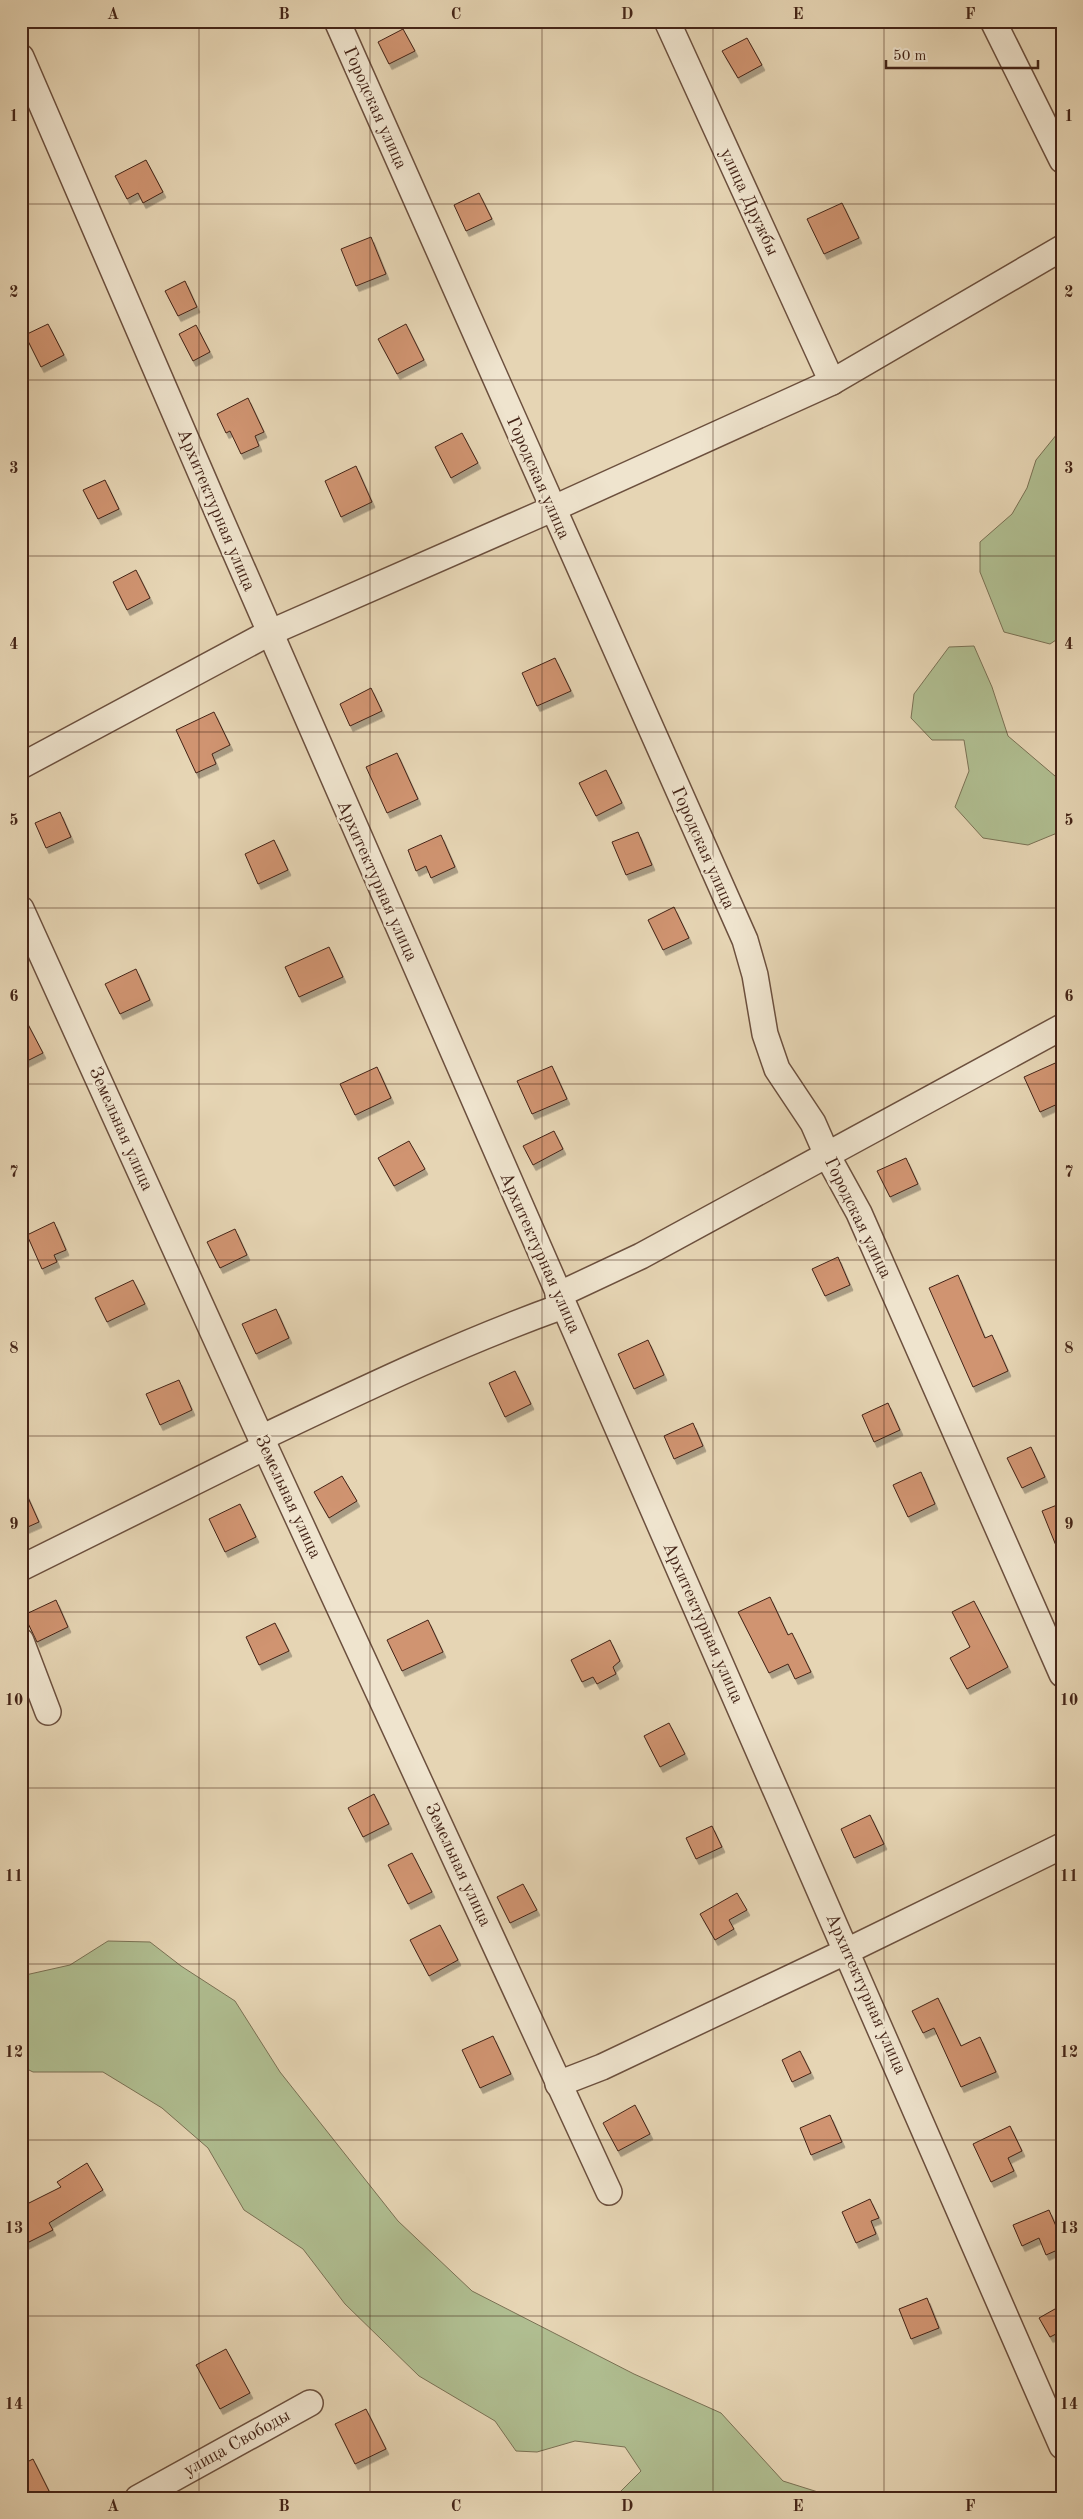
<svg xmlns="http://www.w3.org/2000/svg" width="1083" height="2519" viewBox="0 0 1083 2519" font-family="'Old Standard TT',serif">
<style>
.green{fill:#b0be91;stroke:#7a7154}
.building{fill:#d09471;stroke:#442417;filter:url(#shadow)}
.lines{fill:none;stroke-linecap:round;stroke-linejoin:round}
.minor-casing{stroke:#6c503e;stroke-width:28}
.minor{stroke:#efe4ce;stroke-width:25}
.grid{fill:none;stroke:#442417;stroke-width:1;stroke-opacity:0.55}
.labels{text-anchor:middle;dominant-baseline:central;stroke-width:5;stroke-linejoin:round;paint-order:stroke}
.street-label{font-size:18px;fill:#442417;stroke:#efe4ce}
.neatline{fill:none;stroke:#442417;stroke-width:2}
.grid-label{font-size:16px;text-anchor:middle;font-weight:bold;fill:#442417}
</style>
<defs>
<filter id="shadow"><feDropShadow dx="3" dy="5.5" stdDeviation="0" flood-color="#0004"/></filter>
</defs>
<rect width="100%" height="100%" fill="#e6d5b4"/>
<filter id="stains"><feTurbulence type="fractalNoise" baseFrequency=".004" numOctaves="4"/><feColorMatrix values="0 0 0 0 .2 0 0 0 0 .09 0 0 0 0 .02 0 0 0 .5 -.17"/></filter>
<radialGradient id="worn" r=".72"><stop offset=".6" stop-color="#630" stop-opacity="0"/><stop offset="1" stop-color="#630" stop-opacity=".3"/></radialGradient>
<g class="green">
<path d="M1062 433V636L1050 644 1004 632 980 572V542L1012 514 1027 488 1036 460 1057 434Z"/>
<path d="M974 646 992 687 1008 736 1062 782V831L1028 845 983 838 955 807 969 771 964 740H932L911 718 914 694 949 647Z"/>
<path d="M108 1941 150 1942 181 1966 235 2001 280 2072 398 2221 472 2291 634 2374 721 2413 783 2481 837 2498H618V2494L641 2471 625 2447 575 2441 537 2452 516 2451 495 2421 419 2376 345 2304 303 2249 244 2210 208 2148 162 2108 103 2072H33L21 2066V1976L70 1965Z"/>
</g>
<g class="building">
<path d="M403 29 415 51 389 64 378 42Z"/>
<path d="M747 38 762 65 738 78 722 51Z"/>
<path d="M146 160 163 192 143 203 138 193 127 199 115 176Z"/>
<path d="M479 193 492 219 466 231 454 205Z"/>
<path d="M842 203 859 238 824 254 807 219Z"/>
<path d="M371 237 386 274 356 286 341 249Z"/>
<path d="M185 281 197 307 178 316 165 291Z"/>
<path d="M48 324 64 355 41 367 25 335Z"/>
<path d="M406 324 424 360 397 374 378 339Z"/>
<path d="M196 325 210 352 193 361 179 334Z"/>
<path d="M248 398 264 432 255 436 259 446 241 454 230 431 226 433 217 414Z"/>
<path d="M462 433 478 463 451 478 435 447Z"/>
<path d="M356 466 372 502 341 517 325 481Z"/>
<path d="M105 480 119 509 98 519 83 490Z"/>
<path d="M136 570 150 598 127 610 113 582Z"/>
<path d="M555 658 571 691 537 706 522 673Z"/>
<path d="M371 688 382 711 350 726 340 704Z"/>
<path d="M214 712 230 745 212 754 216 764 196 773 176 730Z"/>
<path d="M397 753 418 799 387 813 366 767Z"/>
<path d="M606 770 622 803 596 816 579 783Z"/>
<path d="M60 812 71 837 46 848 35 823Z"/>
<path d="M638 832 652 865 626 875 612 842Z"/>
<path d="M441 835 455 867 431 878 426 866 416 871 408 850Z"/>
<path d="M274 840 288 870 258 884 245 854Z"/>
<path d="M674 907 689 938 663 950 648 920Z"/>
<path d="M329 947 343 977 299 997 285 967Z"/>
<path d="M136 969 150 1000 120 1014 105 984Z"/>
<path d="M21 1011 43 1053 21 1064Z"/>
<path d="M1062 1060V1102L1040 1112 1024 1077Z"/>
<path d="M552 1066 567 1099 532 1114 517 1081Z"/>
<path d="M377 1067 391 1098 355 1115 340 1084Z"/>
<path d="M554 1131 563 1149 533 1165 523 1146Z"/>
<path d="M409 1141 425 1169 394 1186 378 1158Z"/>
<path d="M906 1158 918 1184 890 1197 877 1171Z"/>
<path d="M54 1222 66 1250 54 1255 57 1262 42 1269 27 1235Z"/>
<path d="M235 1229 247 1255 220 1268 207 1242Z"/>
<path d="M838 1257 850 1285 825 1296 812 1269Z"/>
<path d="M958 1275 985 1338 992 1335 1008 1371 973 1387 929 1288Z"/>
<path d="M133 1280 145 1304 107 1322 95 1298Z"/>
<path d="M276 1309 289 1338 256 1354 242 1324Z"/>
<path d="M648 1340 664 1375 634 1389 618 1354Z"/>
<path d="M515 1371 531 1404 505 1417 489 1383Z"/>
<path d="M179 1380 192 1410 160 1425 146 1394Z"/>
<path d="M888 1403 900 1430 874 1442 862 1415Z"/>
<path d="M693 1423 703 1446 674 1459 664 1436Z"/>
<path d="M1031 1447 1045 1477 1022 1488 1007 1458Z"/>
<path d="M921 1472 935 1504 908 1517 893 1485Z"/>
<path d="M342 1476 357 1501 329 1518 314 1492Z"/>
<path d="M21 1482 39 1522 21 1530Z"/>
<path d="M1062 1503V1558H1061L1042 1511Z"/>
<path d="M240 1504 256 1537 225 1552 209 1519Z"/>
<path d="M770 1597 788 1635 792 1633 811 1672 795 1679 788 1664 769 1673 738 1612Z"/>
<path d="M56 1600 68 1627 37 1642 24 1615Z"/>
<path d="M974 1601 1008 1667 967 1689 950 1658 970 1647 952 1612Z"/>
<path d="M428 1620 443 1652 402 1671 387 1640Z"/>
<path d="M275 1623 289 1651 259 1665 246 1637Z"/>
<path d="M610 1640 620 1661 613 1667 616 1674 597 1684 593 1677 582 1682 571 1660Z"/>
<path d="M669 1723 685 1754 660 1767 644 1736Z"/>
<path d="M374 1794 389 1824 363 1837 348 1808Z"/>
<path d="M870 1815 884 1844 854 1858 841 1829Z"/>
<path d="M712 1826 722 1847 696 1859 686 1838Z"/>
<path d="M412 1853 432 1892 408 1904 388 1865Z"/>
<path d="M523 1884 537 1910 510 1923 497 1897Z"/>
<path d="M737 1893 747 1910 729 1920 734 1929 715 1940 700 1914Z"/>
<path d="M440 1925 458 1960 429 1976 410 1940Z"/>
<path d="M938 1998 961 2046 980 2037 996 2072 961 2087 934 2028 923 2033 912 2011Z"/>
<path d="M493 2036 511 2074 480 2088 462 2050Z"/>
<path d="M800 2051 811 2073 792 2082 782 2060Z"/>
<path d="M635 2105 650 2134 618 2151 603 2123Z"/>
<path d="M830 2115 842 2142 811 2155 800 2128Z"/>
<path d="M1010 2126 1022 2151 1008 2158 1014 2171 991 2182 973 2144Z"/>
<path d="M87 2163 103 2190 49 2223 53 2230 21 2246V2207L61 2187 57 2182Z"/>
<path d="M870 2199 879 2218 871 2221 876 2234 856 2243 842 2212Z"/>
<path d="M1049 2210 1062 2240V2248L1046 2255 1039 2238 1022 2246 1013 2225Z"/>
<path d="M927 2298 939 2328 911 2339 899 2309Z"/>
<path d="M1062 2305V2331L1050 2337 1039 2318Z"/>
<path d="M226 2349 250 2393 220 2409 196 2365Z"/>
<path d="M366 2409 386 2449 355 2464 335 2424Z"/>
<path d="M33 2459 49 2491 35 2498H21V2465Z"/>
</g>
<g class="lines">
<defs>
<g id="minor">
<path d="M337 21 745 940 755 975 765 1034 777 1069 813 1123 827 1155 859 1213 1062 1674"/>
<path d="M667 21 832 382"/>
<path d="M993 21 1062 160"/>
<path d="M21 57C364 855 716 1649 1062 2446"/>
<path d="M21 766 269 633 552 509 832 382 1062 248"/>
<path d="M21 909 261 1438 609 2192"/>
<path d="M558 1295 641 1256 1062 1027"/>
<path d="M261 1438C360 1391 459 1343 563 1306"/>
<path d="M21 1568 265 1447"/>
<path d="M21 1641 48 1712"/>
<path d="M558 2084 602 2067 847 1951 1062 1846"/>
<path d="M138 2498 310 2403"/>
</g>
</defs>
<use href="#minor" class="minor-casing"/>
<use href="#minor" class="minor"/>
</g>
<path class="grid" d="M199 21V2498M370 21V2498M542 21V2498M713 21V2498M884 21V2498M21 204H1062M21 380H1062M21 556H1062M21 732H1062M21 908H1062M21 1084H1062M21 1260H1062M21 1436H1062M21 1612H1062M21 1788H1062M21 1964H1062M21 2140H1062M21 2316H1062"/>
<g class="labels">
<g class="street-label">
<text transform="translate(375 108) rotate(66)">Городская улица</text>
<text transform="translate(749 202) rotate(65)">улица Дружбы</text>
<text transform="translate(538 478) rotate(66)">Городская улица</text>
<text transform="translate(216 510) rotate(67)">Архитектурная улица</text>
<text transform="translate(703 848) rotate(66)">Городская улица</text>
<text transform="translate(377 881) rotate(66)">Архитектурная улица</text>
<text transform="translate(121 1129) rotate(66)">Земельная улица</text>
<text transform="translate(858 1218) rotate(64)">Городская улица</text>
<text transform="translate(540 1253) rotate(66)">Архитектурная улица</text>
<text transform="translate(288 1497) rotate(65)">Земельная улица</text>
<text transform="translate(703 1623) rotate(66)">Архитектурная улица</text>
<text transform="translate(458 1865) rotate(65)">Земельная улица</text>
<text transform="translate(866 1994) rotate(66)">Архитектурная улица</text>
<text transform="translate(237 2443) rotate(-29)">улица Свободы</text>
</g>
</g>
<rect width="1083" height="2519" fill="none" stroke="#e6d5b4" stroke-width="55"/>
<path d="M886 60v8h152v-8" fill="none" stroke="#442417" stroke-width="2.5"/>
<text x="893" y="60" font-size="15" fill="#442417" stroke="#efe4ce" stroke-width="4" paint-order="stroke">50 m</text>
<rect x="28" y="28" width="1028" height="2464" class="neatline"/>
<g class="grid-label">
<text x="113" y="19">A</text>
<text x="284" y="19">B</text>
<text x="456" y="19">C</text>
<text x="627" y="19">D</text>
<text x="798" y="19">E</text>
<text x="970" y="19">F</text>
<text x="14" y="121">1</text>
<text x="1069" y="121">1</text>
<text x="14" y="297">2</text>
<text x="1069" y="297">2</text>
<text x="14" y="473">3</text>
<text x="1069" y="473">3</text>
<text x="14" y="649">4</text>
<text x="1069" y="649">4</text>
<text x="14" y="825">5</text>
<text x="1069" y="825">5</text>
<text x="14" y="1001">6</text>
<text x="1069" y="1001">6</text>
<text x="14" y="1177">7</text>
<text x="1069" y="1177">7</text>
<text x="14" y="1353">8</text>
<text x="1069" y="1353">8</text>
<text x="14" y="1529">9</text>
<text x="1069" y="1529">9</text>
<text x="14" y="1705">10</text>
<text x="1069" y="1705">10</text>
<text x="14" y="1881">11</text>
<text x="1069" y="1881">11</text>
<text x="14" y="2057">12</text>
<text x="1069" y="2057">12</text>
<text x="14" y="2233">13</text>
<text x="1069" y="2233">13</text>
<text x="14" y="2409">14</text>
<text x="1069" y="2409">14</text>
<text x="113" y="2511">A</text>
<text x="284" y="2511">B</text>
<text x="456" y="2511">C</text>
<text x="627" y="2511">D</text>
<text x="798" y="2511">E</text>
<text x="970" y="2511">F</text>
</g>
<rect width="100%" height="100%" filter="url(#stains)"/>
<rect width="100%" height="100%" fill="url(#worn)"/>
</svg>
